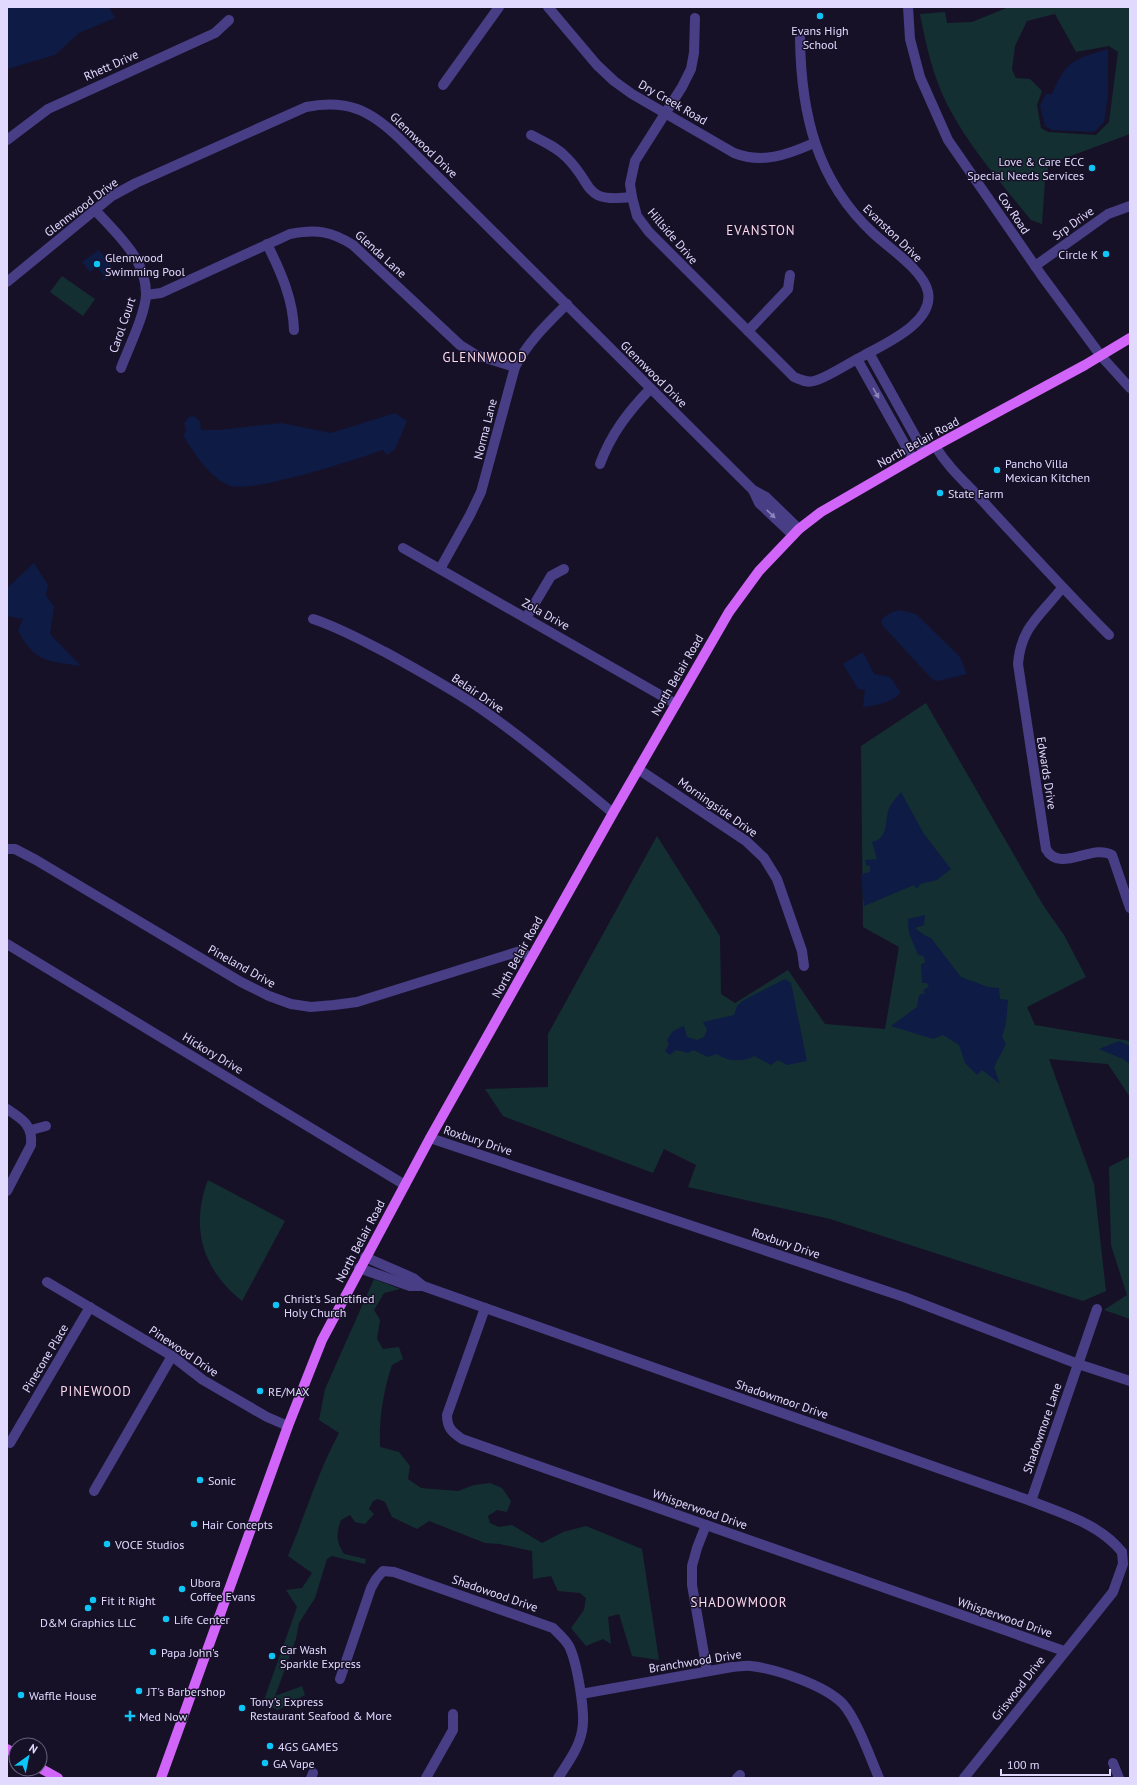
<svg xmlns="http://www.w3.org/2000/svg" width="1137" height="1785" viewBox="0 0 1137 1785" font-family="'PT Sans',sans-serif">
<style>
.green{fill:#142f32;fill-rule:evenodd}
.water{fill:#0d1b45}
.lines{fill:none;stroke-linecap:round;stroke-linejoin:round}
.minor{stroke:#483e85;stroke-width:10}
.major{stroke:#d165f9;stroke-width:10}
.oneway{fill:#8d84bb}
.poi-dot{fill:#0dc5f6;stroke:#171128;stroke-width:1.5}
.labels{text-anchor:middle;dominant-baseline:central;stroke-width:3;stroke-linejoin:round;paint-order:stroke}
.poi-label{font-size:12px;fill:#e1d9fe;stroke:#171128;text-anchor:start}
.street-label{font-size:12px;fill:#e1d9fe;stroke:#171128}
.neighbourhood-label{font-size:13px;letter-spacing:1px;fill:#fedbed;stroke:#171128}
</style>
<rect width="100%" height="100%" fill="#171128"/>
<g class="green">
<path d="M1009 7H1130V134L1049 164 1045 181 1042 224 1031 220C1001 183 969 147 947 104 933 76 926 45 920 14L945 12 947 23 972 22ZM1055 14 1076 52 1109 46 1118 52 1109 122 1096 135 1048 132 1041 128 1037 105 1042 91 1030 79 1016 78 1012 70 1015 46 1027 21Z"/>
<path d="M62 276 95 299 83 316 50 292Z"/>
<path d="M926 703 1043 905 1064 935 1086 977 1027 1007 1035 1025 1130 1041V1097L1108 1064 1049 1059 1094 1184 1106 1291 1083 1301 830 1219 688 1187 696 1165 664 1149 653 1173 503 1116 485 1089 548 1087V1034L657 836 720 936 721 994 735 1003 788 970 825 1024 885 1029 899 947 863 927 861 746Z"/>
<path d="M1130 1156V1319L1104 1310 1127 1295 1111 1245 1109 1167Z"/>
<path d="M208 1180 285 1221 242 1301C202 1269 190 1227 208 1180Z"/>
<path d="M374 1279 400 1289 384 1293 374 1310 380 1320 377 1339 383 1349 399 1347 403 1359 392 1365C383 1392 379 1418 380 1447L399 1452 410 1466 408 1479 421 1488 458 1491 474 1485 490 1483 502 1488 511 1501 507 1512 497 1510 488 1516 490 1523 499 1527 512 1525 542 1543 563 1532 586 1526 642 1549 659 1660 632 1656 619 1614 608 1617 611 1644 603 1639 586 1646 571 1628 584 1610 586 1598 580 1593 558 1591 551 1576 533 1579 532 1551 500 1544 485 1543 429 1521 417 1529 392 1517 385 1502 378 1499 373 1501 369 1509 374 1514 365 1524 355 1522 350 1515 341 1520C336 1533 336 1542 344 1554L366 1559 365 1564 332 1556 327 1559 315 1598 299 1623 296 1639 275 1696 302 1686 305 1695 278 1710 263 1703 297 1607 286 1590 302 1588 312 1573 288 1556C305 1515 318 1472 339 1433L319 1420 325 1389Z"/>
</g>
<g class="water">
<path d="M11 7H109L115 18 79 33 55 55 7 69V8Z"/>
<path d="M1108 49V94L1104 122 1094 132 1052 130 1045 126 1040 106 1046 94H1052C1066 60 1075 59 1108 49Z"/>
<path d="M99 250 116 272 104 280 103 279 105 277 97 267 90 272 82 262Z"/>
<path d="M395 413 407 421 395 449 387 455 383 450C357 459 249 495 228 485 207 475 194 453 183 435L186 431 184 423 189 417 194 416 200 421 201 430H219L281 423 331 433Z"/>
<path d="M34 563 48 585 46 595 54 607 50 634 81 666C49 661 34 663 18 630L23 619 7 616V588Z"/>
<path d="M899 610 916 614 960 657 967 674 938 681 932 679 883 626 881 620 890 613Z"/>
<path d="M863 652 874 674 890 677 901 693C890 703 878 705 863 707L865 690 858 689 843 664Z"/>
<path d="M901 792 924 834 951 869 937 880 920 884 917 889 914 885 864 906 861 874 870 872V866L866 865 865 860 877 859 872 842C888 838 885 824 888 811 890 804 897 797 901 792Z"/>
<path d="M925 915 924 925 915 928 924 935 931 938 961 977 988 987 999 988 1000 999 1008 1000 1006 1023 1002 1037 1006 1044 994 1067 1000 1084 982 1070 977 1075 965 1063 959 1045 943 1035 933 1039 891 1026 917 1007 919 995 925 993 923 990 929 987 927 983H922L921 964 925 963 924 956 918 955 909 933 908 919Z"/>
<path d="M785 979 791 983 807 1061 787 1065 778 1060 771 1065 754 1056C744 1063 726 1061 717 1054L708 1057 693 1050 688 1053 676 1050 670 1055 665 1051 669 1044 667 1040 673 1031 684 1026 687 1037 697 1040 704 1037 707 1030 703 1022 734 1015 737 1006 744 1000Z"/>
<path d="M1119 1041 1130 1046V1064L1123 1059 1099 1049Z"/>
</g>
<g class="lines">
<g class="minor">
<path d="M548 7 597 65 614 81 632 94 734 153C762 164 787 155 814 143"/>
<path d="M908 7 910 39 920 77 948 140 1042 276 1101 356 1130 388"/>
<path d="M695 18 694 53 691 69 682 87 635 161 630 184 632 197 637 216 649 232 794 377C801 380 807 383 814 381 827 378 850 362 863 356 884 344 934 323 928 292 924 271 889 248 873 233 816 180 801 113 800 38"/>
<path d="M443 85 499 7"/>
<path d="M531 135C544 142 557 147 567 158 595 186 582 203 632 197"/>
<path d="M7 140 48 109 215 33 229 20"/>
<path d="M95 210C117 234 147 260 146 295 145 315 128 349 121 368"/>
<path d="M267 244C281 272 293 299 294 330"/>
<path d="M1035 266 1108 214 1130 206"/>
<path d="M7 282 112 196 136 183 306 107C347 99 370 110 399 138L753 490 766 497 799 529"/>
<path d="M146 295 161 293 290 234C316 229 331 231 353 245L460 345 476 355 515 367"/>
<path d="M748 331 788 289 790 275"/>
<path d="M869 353 924 452"/>
<path d="M857 359 913 459"/>
<path d="M935 446C951 472 970 486 989 508 1029 551 1068 594 1109 635"/>
<path d="M600 464C611 434 628 412 650 389"/>
<path d="M753 490 759 503 793 535"/>
<path d="M403 548 676 704"/>
<path d="M440 569 470 515 481 492 515 367C528 342 547 324 567 304"/>
<path d="M1062 588C1040 616 1021 627 1018 664L1046 849C1060 874 1092 843 1112 855L1130 908"/>
<path d="M526 618 551 576 564 569"/>
<path d="M313 619C338 627 361 640 385 652 416 669 447 686 477 706 524 738 568 776 613 813"/>
<path d="M638 769 746 841 764 858 777 879 802 951 804 966"/>
<path d="M7 849H15L36 860 241 982 269 996 291 1004 311 1007 334 1005 357 1002 520 951 531 958"/>
<path d="M7 944 405 1185"/>
<path d="M7 1109C22 1119 33 1125 31 1145L7 1191"/>
<path d="M31 1130 46 1126"/>
<path d="M430 1138 904 1297 1078 1364 1130 1381"/>
<path d="M365 1257 413 1278 423 1286 1031 1501C1063 1514 1100 1524 1122 1552"/>
<path d="M359 1268 410 1286H423"/>
<path d="M47 1282 172 1356 203 1380 267 1417 288 1426"/>
<path d="M485 1308 447 1415C447 1428 452 1432 462 1439L1064 1651"/>
<path d="M10 1443 90 1307"/>
<path d="M94 1491 172 1356"/>
<path d="M1031 1501 1097 1309"/>
<path d="M706 1525 697 1548 692 1566V1585L707 1671"/>
<path d="M340 1679 371 1588 376 1579 383 1571 394 1572 553 1628C559 1634 565 1639 569 1646 577 1662 586 1714 582 1731 579 1748 567 1764 558 1778"/>
<path d="M581 1694 732 1667C738 1667 745 1665 751 1666 776 1669 825 1685 843 1704 857 1720 870 1757 879 1778"/>
<path d="M1113 1763 1119 1778"/>
<path d="M311 1778 313 1773"/>
<path d="M426 1778 453 1730V1714"/>
<path d="M737 1778 740 1775"/>
<path d="M964 1778 1113 1592 1123 1564 1122 1552"/>
</g>
<g class="major">
<path d="M7 1749 16 1754"/>
<path d="M40 1768 58 1778"/>
<path d="M161 1778 288 1426 322 1340 430 1138 613 813 729 612 759 571 799 529 821 512 935 446 1085 365 1130 338"/>
</g>
</g>
<defs><path id="oneway-solid" d="M-6-.8H1V-3.2L6.5 0L1 3.2V.8H-6Z"/></defs>
<g class="oneway">
<use href="#oneway-solid" transform="translate(876 393) rotate(60)"/>
<use href="#oneway-solid" transform="translate(771 514) rotate(44)"/>
</g>
<g class="poi-dot">
<circle cx="820" cy="16" r="4"/>
<circle cx="1092" cy="168" r="4"/>
<circle cx="1106" cy="254" r="4"/>
<circle cx="97" cy="264" r="4"/>
<circle cx="997" cy="470" r="4"/>
<circle cx="940" cy="493" r="4"/>
<circle cx="276" cy="1305" r="4"/>
<circle cx="260" cy="1391" r="4"/>
<circle cx="200" cy="1480" r="4"/>
<circle cx="194" cy="1524" r="4"/>
<circle cx="107" cy="1544" r="4"/>
<circle cx="182" cy="1589" r="4"/>
<circle cx="93" cy="1600" r="4"/>
<circle cx="88" cy="1608" r="4"/>
<circle cx="166" cy="1619" r="4"/>
<circle cx="153" cy="1652" r="4"/>
<circle cx="272" cy="1656" r="4"/>
<circle cx="139" cy="1691" r="4"/>
<circle cx="21" cy="1695" r="4"/>
<circle cx="242" cy="1708" r="4"/>
<path d="M128 1710h4v4h4v4h-4v4h-4v-4h-4v-4h4z"/>
<circle cx="270" cy="1746" r="4"/>
<circle cx="265" cy="1763" r="4"/>
</g>
<g class="labels">
<g class="poi-label">
<text x="820" y="30" text-anchor="middle">Evans High<tspan x="820" dy="14">School</tspan></text>
<text x="1084" y="161" text-anchor="end">Love &amp; Care ECC<tspan x="1084" dy="14">Special Needs Services</tspan></text>
<text x="1098" y="254" text-anchor="end">Circle K</text>
<text x="105" y="257">Glennwood<tspan x="105" dy="14">Swimming Pool</tspan></text>
<text x="1005" y="463">Pancho Villa<tspan x="1005" dy="14">Mexican Kitchen</tspan></text>
<text x="948" y="493">State Farm</text>
<text x="284" y="1298">Christ's Sanctified<tspan x="284" dy="14">Holy Church</tspan></text>
<text x="268" y="1391">RE/MAX</text>
<text x="208" y="1480">Sonic</text>
<text x="202" y="1524">Hair Concepts</text>
<text x="115" y="1544">VOCE Studios</text>
<text x="190" y="1582">Ubora<tspan x="190" dy="14">Coffee Evans</tspan></text>
<text x="101" y="1600">Fit it Right</text>
<text x="174" y="1619">Life Center</text>
<text x="88" y="1622" text-anchor="middle">D&amp;M Graphics LLC</text>
<text x="280" y="1649">Car Wash<tspan x="280" dy="14">Sparkle Express</tspan></text>
<text x="161" y="1652">Papa John's</text>
<text x="147" y="1691">JT's Barbershop</text>
<text x="29" y="1695">Waffle House</text>
<text x="250" y="1701">Tony's Express<tspan x="250" dy="14">Restaurant Seafood &amp; More</tspan></text>
<text x="139" y="1716">Med Now</text>
<text x="278" y="1746">4GS GAMES</text>
<text x="273" y="1763">GA Vape</text>
</g>
<g class="street-label">
<text transform="translate(111 65) rotate(-24)">Rhett Drive</text>
<text transform="translate(673 102) rotate(30)">Dry Creek Road</text>
<text transform="translate(424 145) rotate(44)">Glennwood Drive</text>
<text transform="translate(81 207) rotate(-37)">Glennwood Drive</text>
<text transform="translate(1014 213) rotate(56)">Cox Road</text>
<text transform="translate(1073 223) rotate(-36)">Srp Drive</text>
<text transform="translate(893 233) rotate(44)">Evanston Drive</text>
<text transform="translate(673 236) rotate(49)">Hillside Drive</text>
<text transform="translate(381 254) rotate(42)">Glenda Lane</text>
<text transform="translate(122 325) rotate(-71)">Carol Court</text>
<text transform="translate(654 374) rotate(45)">Glennwood Drive</text>
<text transform="translate(485 429) rotate(-76)">Norma Lane</text>
<text transform="translate(918 442) rotate(-29)">North Belair Road</text>
<text transform="translate(546 614) rotate(29)">Zola Drive</text>
<text transform="translate(677 675) rotate(-60)">North Belair Road</text>
<text transform="translate(478 693) rotate(34)">Belair Drive</text>
<text transform="translate(1047 773) rotate(81)">Edwards Drive</text>
<text transform="translate(718 807) rotate(35)">Morningside Drive</text>
<text transform="translate(517 957) rotate(-61)">North Belair Road</text>
<text transform="translate(242 966) rotate(29)">Pineland Drive</text>
<text transform="translate(213 1053) rotate(31)">Hickory Drive</text>
<text transform="translate(478 1140) rotate(18)">Roxbury Drive</text>
<text transform="translate(360 1241) rotate(-62)">North Belair Road</text>
<text transform="translate(786 1243) rotate(19)">Roxbury Drive</text>
<text transform="translate(184 1351) rotate(34)">Pinewood Drive</text>
<text transform="translate(45 1358) rotate(-59)">Pinecone Place</text>
<text transform="translate(782 1399) rotate(19)">Shadowmoor Drive</text>
<text transform="translate(1042 1428) rotate(-71)">Shadowmore Lane</text>
<text transform="translate(700 1509) rotate(19)">Whisperwood Drive</text>
<text transform="translate(495 1593) rotate(19)">Shadowood Drive</text>
<text transform="translate(1005 1617) rotate(19)">Whisperwood Drive</text>
<text transform="translate(695 1661) rotate(-9)">Branchwood Drive</text>
<text transform="translate(1018 1688) rotate(-52)">Griswood Drive</text>
</g>
<g class="neighbourhood-label">
<text x="761" y="230">EVANSTON</text>
<text x="485" y="357">GLENNWOOD</text>
<text x="96" y="1391">PINEWOOD</text>
<text x="739" y="1602">SHADOWMOOR</text>
</g>
</g>
<rect width="1137" height="1785" fill="none" stroke="#e1d9fe" stroke-width="16"/>
<g transform="translate(28 1757) rotate(33)"><circle r="19" fill="#171128" stroke="#68617e"/>
<path d="M0-3L7 15L0 10L-7 15Z" fill="#0dc5f6"/>
<text y="-6" font-size="11" font-weight="bold" text-anchor="middle" fill="#e1d9fe">N</text>
</g>
<path d="M1001 1769v6h109v-6" fill="none" stroke="#e1d9fe" stroke-width="2"/>
<text x="1007" y="1769" font-size="12" fill="#e1d9fe" stroke="#171128" stroke-width="3" paint-order="stroke">100 m</text>
</svg>
